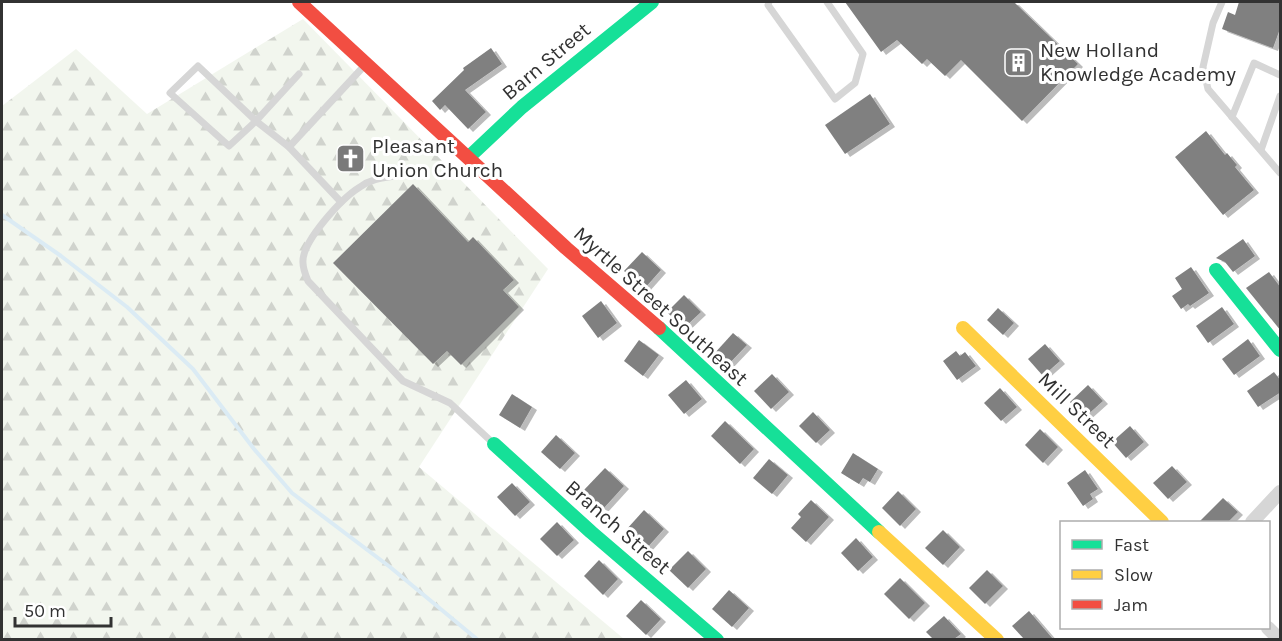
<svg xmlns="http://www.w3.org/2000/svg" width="1282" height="641" viewBox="0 0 1282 641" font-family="Karla,sans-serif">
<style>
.forest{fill:url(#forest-firs)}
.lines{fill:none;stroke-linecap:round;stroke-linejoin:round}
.stream{stroke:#dbebf4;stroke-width:4}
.building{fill:#808080;filter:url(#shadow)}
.lane{stroke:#d6d6d6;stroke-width:7}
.street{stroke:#d6d6d6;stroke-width:14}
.fast{stroke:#16e098;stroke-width:14}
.slow{stroke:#ffcf43;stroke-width:14}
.jam{stroke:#f24e42;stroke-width:14}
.labels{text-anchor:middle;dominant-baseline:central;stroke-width:6;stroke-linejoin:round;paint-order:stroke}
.poi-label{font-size:21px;fill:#323232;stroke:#fff;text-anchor:start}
.street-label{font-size:21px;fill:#323232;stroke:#fff}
</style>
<defs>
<pattern id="forest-firs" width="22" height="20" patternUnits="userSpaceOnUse" patternTransform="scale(1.5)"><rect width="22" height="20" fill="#f2f6ee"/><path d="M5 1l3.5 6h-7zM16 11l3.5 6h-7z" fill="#d0d3cd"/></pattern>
<filter id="shadow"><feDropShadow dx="5" dy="3" stdDeviation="0" flood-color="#0004"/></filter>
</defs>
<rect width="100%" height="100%" fill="#fff"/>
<path class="forest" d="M303 19 548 269 419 467 624 639 2 640V106L76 49 147 114Z"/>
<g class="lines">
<path class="stream" d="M2 215 61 256 127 307 193 369 254 449 292 493 390 567 478 640"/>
</g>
<g class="building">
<path d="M845 2H1014L1078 64 1022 121 961 60 945 76 927 59 922 64 897 40 881 52Z"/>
<path d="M1239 2H1281V26L1273 48 1222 29 1228 12 1235 15Z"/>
<path d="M491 48 502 64 465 90 486 112 468 129 445 105 440 110 432 101 464 70 463 68Z"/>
<path d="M870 94 890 124 845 154 825 125Z"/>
<path d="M1206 131 1225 155 1227 153 1237 165 1235 167 1254 190 1223 215 1175 157Z"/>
<path d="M413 184 468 242 473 237 514 280 503 290 519 307 461 365 447 351 433 364 333 263Z"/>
<path d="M1243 239 1255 256 1233 272 1225 262 1216 258Z"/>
<path d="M642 252 661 270 644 289 624 271Z"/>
<path d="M1191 267 1209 293 1190 306 1188 304 1181 309 1172 296 1182 289 1175 278Z"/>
<path d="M1269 272 1281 288V331L1246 288Z"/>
<path d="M684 295 701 312 683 329 667 312Z"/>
<path d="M601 301 617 323 598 338 582 316Z"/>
<path d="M1222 307 1234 324 1208 343 1196 326Z"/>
<path d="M998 308 1014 323 1003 335 987 320Z"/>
<path d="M733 333 747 345 726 367 713 355Z"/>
<path d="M1248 339 1260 356 1234 375 1222 359Z"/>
<path d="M639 340 659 355 643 376 624 361Z"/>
<path d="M1045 344 1060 361 1043 376 1028 359Z"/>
<path d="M956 351 960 356 965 352 976 366 957 380 943 361Z"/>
<path d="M1274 372 1281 381V392L1258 407 1247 391Z"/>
<path d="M772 374 789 392 771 409 754 391Z"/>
<path d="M686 380 702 399 684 414 668 395Z"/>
<path d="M1088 385 1103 401 1084 418 1070 402Z"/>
<path d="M1000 388 1017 407 1001 421 984 403Z"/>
<path d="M512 394 532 407 520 428 499 415Z"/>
<path d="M813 412 830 430 816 443 799 426Z"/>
<path d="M725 421 754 449 740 464 711 436Z"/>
<path d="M1130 426 1144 442 1126 458 1112 442Z"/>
<path d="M1040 429 1058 447 1043 463 1025 445Z"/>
<path d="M556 435 575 453 560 469 541 452Z"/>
<path d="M853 453 878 469 870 482 863 478 859 484 841 473Z"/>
<path d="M769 459 788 475 772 494 753 478Z"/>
<path d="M1172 466 1187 482 1168 499 1153 483Z"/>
<path d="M605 468 624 486 603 509 583 491Z"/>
<path d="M1085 470 1098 489 1090 494 1093 499 1083 506 1067 483Z"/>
<path d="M512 483 530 502 515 516 497 497Z"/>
<path d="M898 491 916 509 900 526 882 508Z"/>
<path d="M1223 498 1238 512 1228 522H1199Z"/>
<path d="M811 500 829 517 806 542 791 528 801 517 798 514Z"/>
<path d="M644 510 664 529 646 549 626 530Z"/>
<path d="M557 522 574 540 557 556 540 539Z"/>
<path d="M943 530 960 547 943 565 925 548Z"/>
<path d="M856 538 873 557 858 571 841 553Z"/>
<path d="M688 551 706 569 688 588 669 570Z"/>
<path d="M599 560 618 579 603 595 584 576Z"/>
<path d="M987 570 1003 586 985 604 969 588Z"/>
<path d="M900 578 925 603 909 619 884 594Z"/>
<path d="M729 590 749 608 732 627 712 609Z"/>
<path d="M641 600 661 619 646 635 626 616Z"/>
<path d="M1029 611 1053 639H1024L1012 626Z"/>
<path d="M944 616 961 634 954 639H933L926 632Z"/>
</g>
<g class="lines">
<g class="lane">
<path d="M769 2 768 5 835 99 855 83 863 54 827 2"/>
<path d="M1222 2 1213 23 1203 67 1208 89 1280 173"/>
<path d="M299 74 256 121 229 146 170 93 198 66 256 121 289 147 341 202"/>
<path d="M1232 117 1254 63 1280 75"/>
<path d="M289 147 365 65"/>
<path d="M1261 150 1280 96"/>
<path d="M395 176C382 178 371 179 360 187 342 198 301 242 303 263 303 269 306 276 308 281L403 381 450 403 493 443"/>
</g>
<g class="street">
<path d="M1252 522 1280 492"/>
<path d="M1268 628 1280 640"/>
</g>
<g class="fast">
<path d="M469 157 522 107 652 2"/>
<path d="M1216 270 1280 350"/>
<path d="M659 328 879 532"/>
<path d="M494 444 591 532 717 640"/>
</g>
<g class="slow">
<path d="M963 328 1162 522"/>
<path d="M879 532 997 640"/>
</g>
<path class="jam" d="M299 2 566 248 659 328"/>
</g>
<defs>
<symbol id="building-square" viewBox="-11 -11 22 22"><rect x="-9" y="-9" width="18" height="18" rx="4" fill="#7a7a7a" stroke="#fff"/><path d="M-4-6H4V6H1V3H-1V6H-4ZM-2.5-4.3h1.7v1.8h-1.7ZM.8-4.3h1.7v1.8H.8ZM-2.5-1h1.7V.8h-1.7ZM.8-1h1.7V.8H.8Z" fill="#fff"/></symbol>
<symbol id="church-square" viewBox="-11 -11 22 22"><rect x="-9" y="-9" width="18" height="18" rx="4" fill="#7a7a7a" stroke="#fff"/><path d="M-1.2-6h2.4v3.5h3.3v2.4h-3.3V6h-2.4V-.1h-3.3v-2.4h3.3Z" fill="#fff"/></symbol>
</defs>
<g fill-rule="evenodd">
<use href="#building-square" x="1002" y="46" width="33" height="33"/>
<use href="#church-square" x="334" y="142" width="33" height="33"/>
</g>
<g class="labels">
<g class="poi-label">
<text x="1040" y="50">New Holland<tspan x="1040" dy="24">Knowledge Academy</tspan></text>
<text x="372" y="146">Pleasant<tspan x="372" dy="24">Union Church</tspan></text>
</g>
<g class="street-label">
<text transform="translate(546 61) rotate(-40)">Barn Street</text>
<text transform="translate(661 306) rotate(42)">Myrtle Street Southeast</text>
<text transform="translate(1077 410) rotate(44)">Mill Street</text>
<text transform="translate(618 527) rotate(41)">Branch Street</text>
</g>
</g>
<rect width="1282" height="641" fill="none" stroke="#323232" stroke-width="6"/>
<rect x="1060" y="521" width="210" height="108" fill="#ffffff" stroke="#adadad" stroke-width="1.5"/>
<rect x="1072" y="540" width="30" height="9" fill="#16e098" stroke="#adadad" stroke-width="1.5"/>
<text x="1114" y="551" font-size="18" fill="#323232">Fast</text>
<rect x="1072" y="570" width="30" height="9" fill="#ffcf43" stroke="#adadad" stroke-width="1.5"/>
<text x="1114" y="581" font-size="18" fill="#323232">Slow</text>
<rect x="1072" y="600" width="30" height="9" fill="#f24e42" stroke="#adadad" stroke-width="1.5"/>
<text x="1114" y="611" font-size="18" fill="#323232">Jam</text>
<path d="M15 617v9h96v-9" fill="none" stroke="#323232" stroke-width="3"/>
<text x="24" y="617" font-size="18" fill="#323232" stroke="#ffffff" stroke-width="4.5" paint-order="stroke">50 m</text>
</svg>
